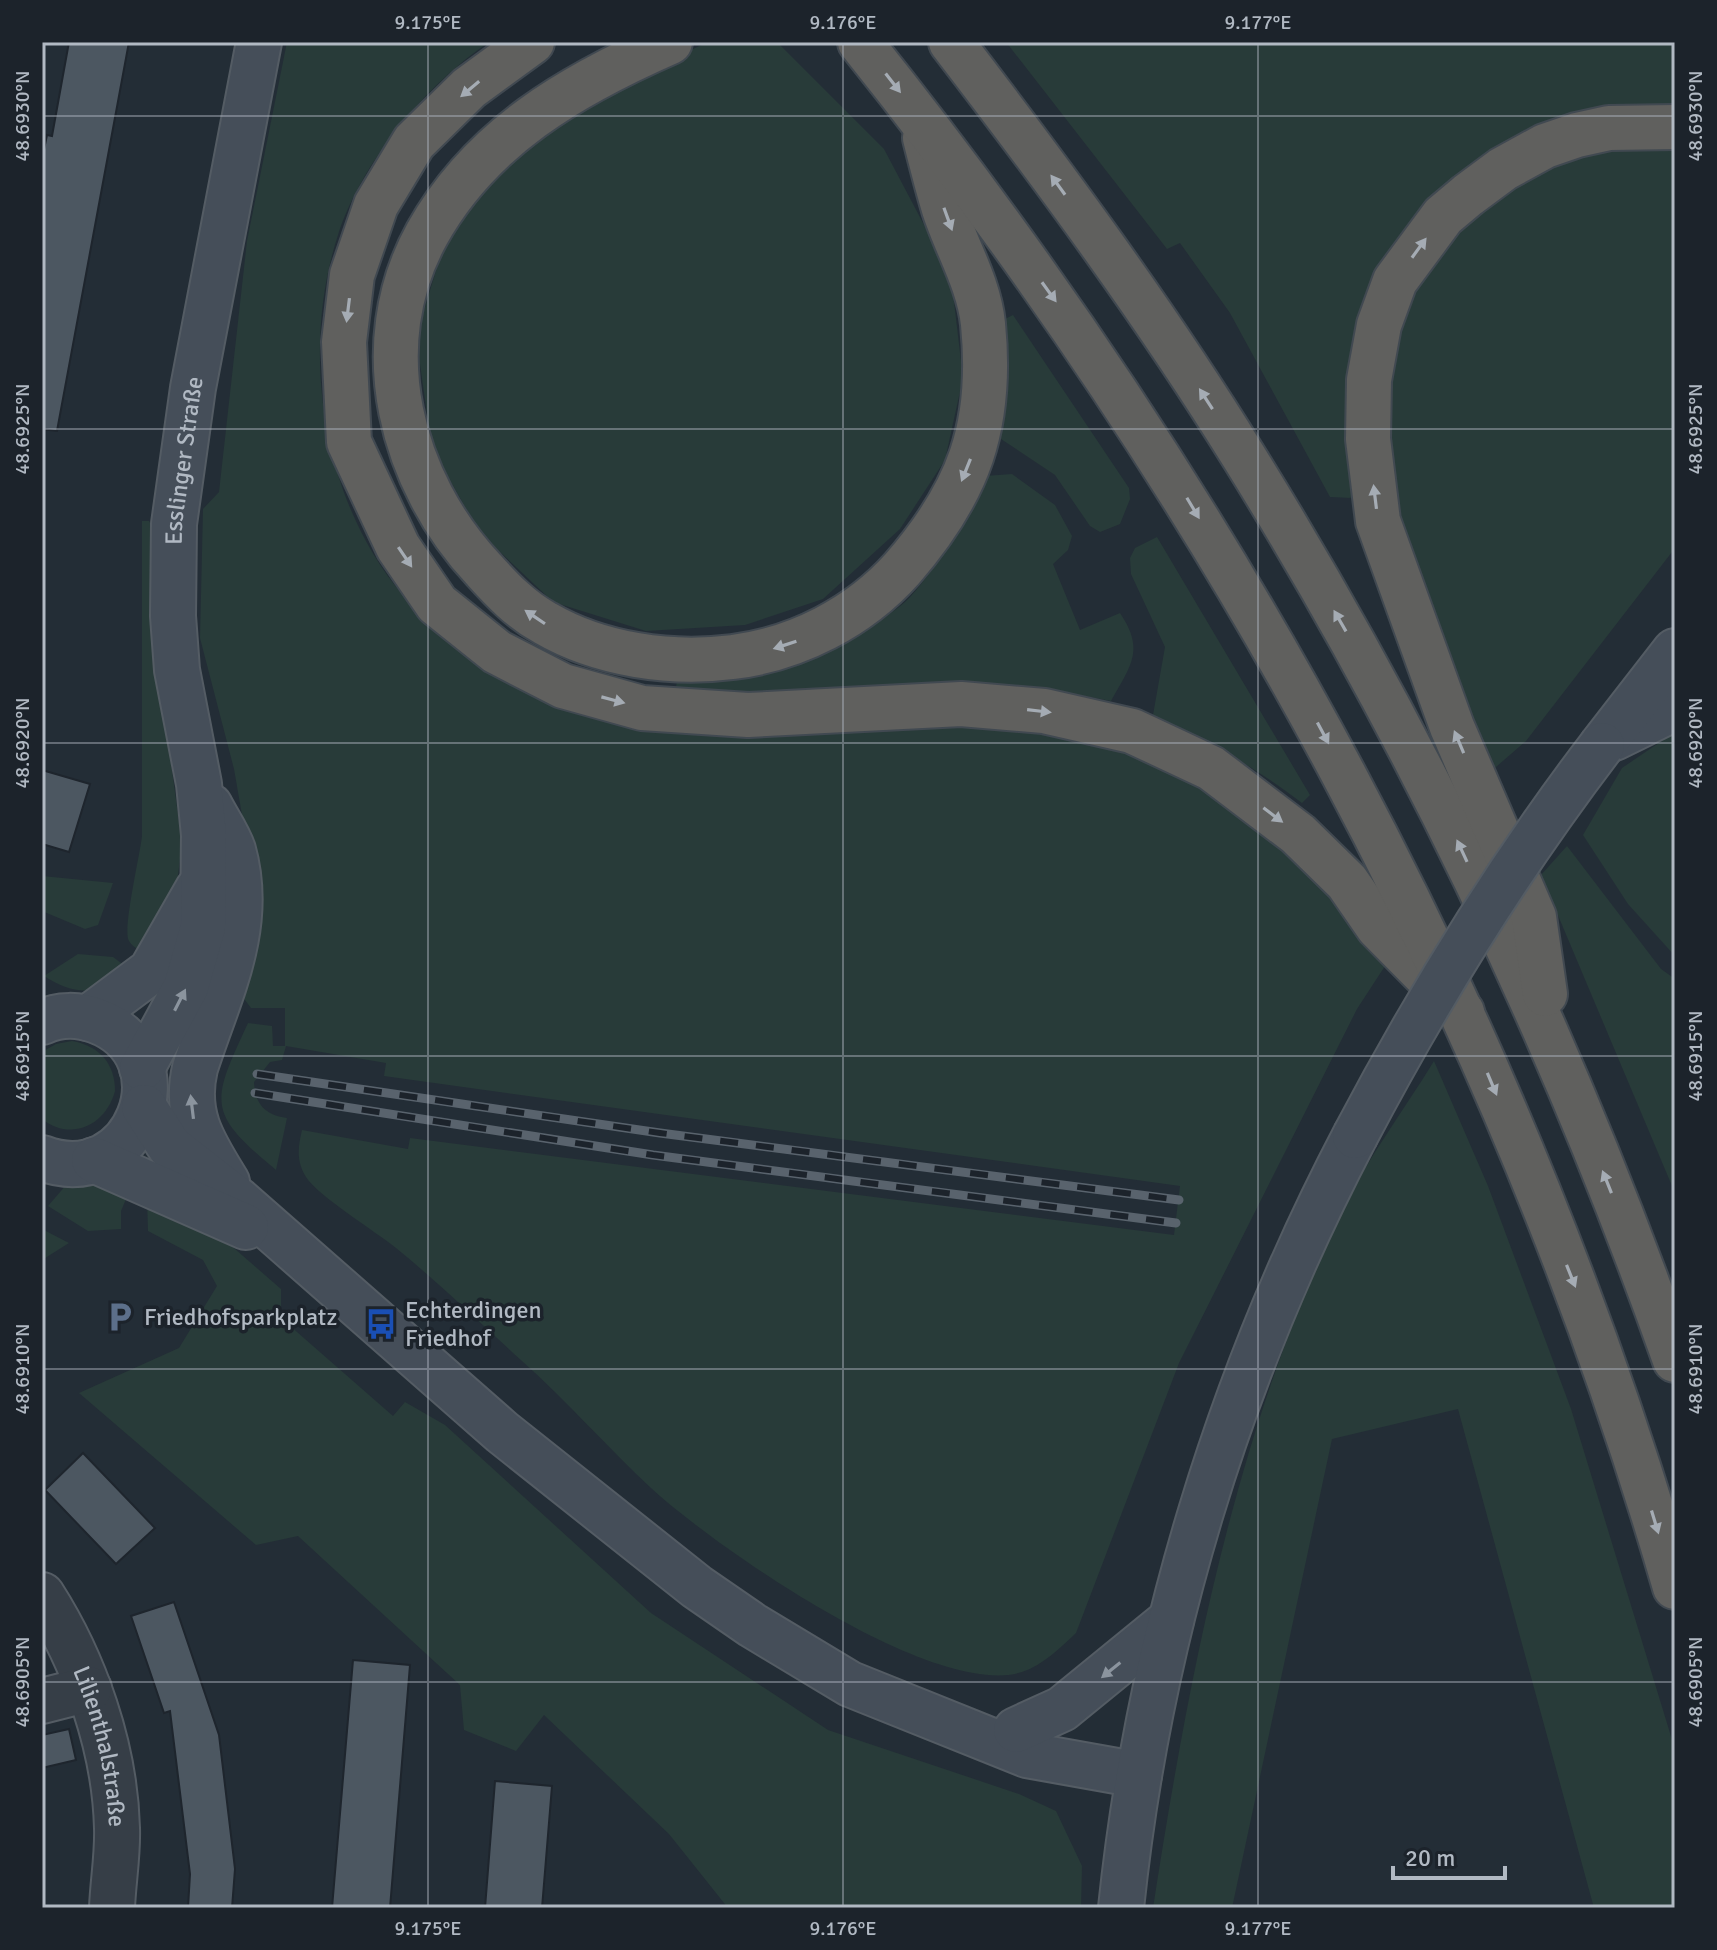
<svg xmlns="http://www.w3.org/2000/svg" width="1717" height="1950" viewBox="0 0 1717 1950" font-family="Signika,sans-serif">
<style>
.green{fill:#283b39}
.building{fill:#4c5761;stroke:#1e252d;stroke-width:2}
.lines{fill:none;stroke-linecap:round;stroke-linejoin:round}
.minor-casing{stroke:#545c64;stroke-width:48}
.secondary-casing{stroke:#545c64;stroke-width:48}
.trunk-casing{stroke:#414951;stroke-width:48}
.minor{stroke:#363e47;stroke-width:44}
.secondary{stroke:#454e59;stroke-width:44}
.trunk{stroke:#60605e;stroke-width:44}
.rail-casing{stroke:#59636d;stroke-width:9}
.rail{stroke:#1c232b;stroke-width:6;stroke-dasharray:18;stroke-linecap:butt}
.secondary-bridge-casing{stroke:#545c64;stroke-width:48;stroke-linecap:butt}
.secondary-bridge{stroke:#454e59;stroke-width:44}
.oneway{fill:#a5acb4}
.oneway2{fill:#8b949e}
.ticks{fill:none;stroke:#b1b9c3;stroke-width:2;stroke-opacity:0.45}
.labels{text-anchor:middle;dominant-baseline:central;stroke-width:7;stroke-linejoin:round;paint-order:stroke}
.street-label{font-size:24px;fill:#b1b9c3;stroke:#1c232b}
.poi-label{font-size:24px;fill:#b1b9c3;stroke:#1c232b;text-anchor:start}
.neatline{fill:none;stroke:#b1b9c3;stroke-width:3}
.ticks-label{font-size:20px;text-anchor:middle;fill:#b1b9c3}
</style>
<rect width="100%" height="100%" fill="#232d36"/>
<g class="green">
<path d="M287 42H489C426 85 362 161 338 235 300 351 322 501 403 595 431 627 465 652 499 677L1076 730 1212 783 1334 890 1385 966 1357 1009 1179 1363 1076 1633C1061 1647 1043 1665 1022 1672 935 1700 715 1547 651 1488 607 1447 567 1401 522 1361 480 1323 439 1283 396 1248 375 1231 318 1196 306 1177 296 1161 298 1147 302 1130L408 1149 410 1138 1174 1235 1180 1186 384 1076 386 1063 286 1046 282 1060 270 1062 254 1082C255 1104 265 1115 287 1118L276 1170C206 1112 211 1103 248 1023L272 1026 273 1046H285V1008H251L242 996 249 855 234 769 200 638 203 509 219 492 247 241Z"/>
<path d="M708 42H777L884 149 951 276 963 378 945 460 900 529 823 599 745 625 646 631 553 602 480 533 432 449 416 336 442 251 482 183 568 107Z"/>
<path d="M1006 42H1675V108L1445 189 1347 429 1352 498 1330 497 1230 313 1180 243 1167 249Z"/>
<path d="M1675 145V554L1672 552 1526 741 1489 773 1391 511 1383 407 1398 311 1451 231 1524 173 1610 146Z"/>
<path d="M1013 315 1129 488 1130 499 1120 524 1100 532 1090 526 1055 475 998 437 1003 320Z"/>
<path d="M1012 474 1055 505 1072 536 1068 550 1053 564 1080 630 1120 613C1145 650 1131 665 1111 701L1032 686 956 685 760 697 675 692 678 676C744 661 865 646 911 596 942 562 963 516 985 476Z"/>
<path d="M142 521H149L154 530 160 682 182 844 175 898 150 954C142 951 134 949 129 941 122 931 140 855 142 836Z"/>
<path d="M1157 537 1310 795 1302 803C1255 767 1206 740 1153 715L1165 647 1131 574 1130 558 1135 548Z"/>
<path d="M1675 732V956L1628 904 1583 835 1622 768Z"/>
<path d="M1567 846 1661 969 1675 979V1193L1541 875Z"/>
<path d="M42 876 113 883 98 925 85 929 42 911Z"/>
<path d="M78 954 113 957 133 972C98 992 80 999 44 976Z"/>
<path d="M72 1041C100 1046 115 1064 115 1091 106 1125 71 1142 42 1119V1052L56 1044Z"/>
<path d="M1434 1061 1488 1186 1571 1409 1670 1733 1675 1751V1908H1594L1458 1409 1332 1439 1232 1908H1153C1190 1669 1236 1429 1342 1211 1367 1159 1404 1110 1434 1061Z"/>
<path d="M98 1180 129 1192 121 1211V1229L88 1231 48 1206 67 1184Z"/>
<path d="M147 1198 220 1236 281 1289V1318L393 1416 405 1402 445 1425 651 1613 828 1730 1019 1794 1056 1811 1082 1866 1081 1908H728L669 1834 544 1715 516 1751 464 1730 460 1685 298 1536 256 1545 79 1393 179 1348 217 1286 203 1260 148 1231Z"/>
<path d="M42 1229 69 1243 42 1260Z"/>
</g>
<g class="building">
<path d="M69 42H129L57 431 42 429V159L47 135 52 136Z"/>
<path d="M42 770 90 784 69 852 42 844Z"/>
<path d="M83 1453 155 1528 116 1564 45 1490Z"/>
<path d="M174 1602 219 1735 235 1869 232 1908H188L190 1874 170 1711 164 1713 131 1616Z"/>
<path d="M353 1660 410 1665 390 1908H332Z"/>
<path d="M69 1729 76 1760 42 1768V1735Z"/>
<path d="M495 1781 552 1786 542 1908H485Z"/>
</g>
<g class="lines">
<defs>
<g id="minor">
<path id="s1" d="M42 1595C85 1662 115 1748 117 1828 118 1854 113 1882 112 1908"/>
<path d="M42 1701 89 1689"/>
</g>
<g id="secondary">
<path d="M1614 738 1675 708"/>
<path d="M1602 745 1675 651"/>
<path d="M210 806C217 820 228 835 233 850 255 928 218 996 195 1068 184 1115 203 1143 227 1182"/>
<path d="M88 1018 151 971 198 889"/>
<path d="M42 1022C59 1014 79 1014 97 1021 189 1056 136 1194 42 1158"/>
<path id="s2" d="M142 1068 186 987 203 927 204 835 199 784 177 670 173 616 174 524 193 388 259 42"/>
<path d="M144 1107 170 1147 239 1201 502 1432 697 1587 752 1625 850 1684 1027 1755 1139 1775"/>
<path d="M94 1160 246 1227"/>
<path d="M1016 1730 1062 1709 1171 1620"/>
<path d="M1121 1908C1149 1639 1229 1376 1355 1136"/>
</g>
<g id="trunk">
<path d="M532 42 469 88 414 142 376 205 352 275 344 342 349 442 398 547 437 604 497 652 563 686 642 708 748 715 961 704 1044 711 1132 731 1211 768 1298 834 1347 882 1378 927 1462 1012"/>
<path d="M670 42C572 85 481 137 427 234 365 346 401 482 484 570 502 590 521 610 545 623 600 655 671 665 733 657 797 649 859 617 902 569 969 492 993 426 983 324 979 284 956 246 944 209 937 186 931 162 925 138"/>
<path d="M860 42C1227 500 1511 1022 1675 1587"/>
<path d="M951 42C1054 176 1155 313 1244 457 1420 741 1564 1045 1675 1360"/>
<path d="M1545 994 1534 917 1452 727 1378 521 1368 439 1369 380 1379 325 1395 281 1443 216 1468 195 1503 169 1545 146 1577 135 1609 128 1675 127"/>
</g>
</defs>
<use href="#minor" class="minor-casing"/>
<use href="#secondary" class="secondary-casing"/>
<use href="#trunk" class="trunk-casing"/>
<use href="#minor" class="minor"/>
<use href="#secondary" class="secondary"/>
<use href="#trunk" class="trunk"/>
<defs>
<g id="rail">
<path d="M257 1074 660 1133 1179 1200"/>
<path d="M255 1093 653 1155 1176 1223"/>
</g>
</defs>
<use href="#rail" class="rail-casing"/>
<use href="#rail" class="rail"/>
<defs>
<path id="secondary-bridge" d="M1355 1136C1427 999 1508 868 1602 745"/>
</defs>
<use href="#secondary-bridge" class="secondary-bridge-casing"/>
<use href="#secondary-bridge" class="secondary-bridge"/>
</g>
<defs><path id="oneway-solid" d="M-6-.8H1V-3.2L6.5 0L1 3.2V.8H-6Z" transform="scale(2)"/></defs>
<g class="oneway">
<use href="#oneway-solid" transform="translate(893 83) rotate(52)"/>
<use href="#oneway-solid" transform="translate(470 89) rotate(140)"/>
<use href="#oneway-solid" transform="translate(1058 185) rotate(-126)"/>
<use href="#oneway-solid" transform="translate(948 219) rotate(70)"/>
<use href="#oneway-solid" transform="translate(1419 248) rotate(-54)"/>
<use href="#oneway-solid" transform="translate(1049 292) rotate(54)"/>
<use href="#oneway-solid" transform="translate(348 310) rotate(97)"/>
<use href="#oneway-solid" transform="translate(1206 399) rotate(-123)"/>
<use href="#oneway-solid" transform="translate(966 470) rotate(112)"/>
<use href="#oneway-solid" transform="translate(1375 497) rotate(-97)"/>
<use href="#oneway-solid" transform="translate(1193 508) rotate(59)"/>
<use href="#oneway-solid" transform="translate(405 557) rotate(56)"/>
<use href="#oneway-solid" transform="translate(535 617) rotate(-146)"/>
<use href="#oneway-solid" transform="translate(1340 621) rotate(-120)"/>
<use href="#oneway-solid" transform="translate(785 645) rotate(162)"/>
<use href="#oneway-solid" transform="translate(613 700) rotate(15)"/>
<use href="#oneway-solid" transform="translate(1039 711) rotate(7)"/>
<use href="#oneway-solid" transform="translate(1323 733) rotate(62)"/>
<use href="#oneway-solid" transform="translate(1459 742) rotate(-113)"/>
<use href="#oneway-solid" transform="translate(1273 815) rotate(37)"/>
<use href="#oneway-solid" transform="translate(1462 851) rotate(-115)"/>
<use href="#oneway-solid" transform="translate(1492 1084) rotate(67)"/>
<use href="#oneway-solid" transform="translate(1607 1182) rotate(-112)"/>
<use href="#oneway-solid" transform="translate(1571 1276) rotate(68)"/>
<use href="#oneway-solid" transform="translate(1655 1522) rotate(73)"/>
</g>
<g class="oneway2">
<use href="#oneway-solid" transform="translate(180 1000) rotate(-63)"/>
<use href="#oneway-solid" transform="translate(192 1107) rotate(-97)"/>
<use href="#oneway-solid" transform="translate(1111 1670) rotate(141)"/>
</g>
<path class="ticks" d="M428 42V1908M843 42V1908M1258 42V1908M1673 42V1908M42 116H1675M42 429H1675M42 743H1675M42 1056H1675M42 1369H1675M42 1682H1675"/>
<defs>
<symbol id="parking-bare" viewBox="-9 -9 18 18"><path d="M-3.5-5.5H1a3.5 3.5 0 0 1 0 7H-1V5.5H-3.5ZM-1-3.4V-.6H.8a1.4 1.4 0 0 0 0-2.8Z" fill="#5c6f8a" stroke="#1c232b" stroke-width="2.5" paint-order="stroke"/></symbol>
<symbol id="bus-bare" viewBox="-9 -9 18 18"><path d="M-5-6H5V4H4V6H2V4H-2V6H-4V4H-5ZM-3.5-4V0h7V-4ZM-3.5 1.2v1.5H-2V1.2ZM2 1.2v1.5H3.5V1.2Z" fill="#1a4fb4" stroke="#1c232b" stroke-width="2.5" paint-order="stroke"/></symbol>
</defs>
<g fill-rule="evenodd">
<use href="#parking-bare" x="98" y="1295" width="44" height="44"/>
<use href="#bus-bare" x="359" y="1302" width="44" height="44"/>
</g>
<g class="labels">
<g class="street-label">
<text stroke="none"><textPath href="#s2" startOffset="624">Esslinger Straße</textPath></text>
<text stroke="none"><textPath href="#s1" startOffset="164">Lilienthalstraße</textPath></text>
</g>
<g class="poi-label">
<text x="405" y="1310">Echterdingen<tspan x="405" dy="28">Friedhof</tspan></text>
<text x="144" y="1317">Friedhofsparkplatz</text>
</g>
</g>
<rect width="1717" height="1950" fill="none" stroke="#1c232b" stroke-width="88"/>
<path d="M1393 1866v12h112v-12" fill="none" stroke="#b1b9c3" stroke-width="4"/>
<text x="1405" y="1866" font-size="24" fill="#b1b9c3" stroke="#1c232b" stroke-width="6" paint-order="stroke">20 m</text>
<rect x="44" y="44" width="1629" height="1862" class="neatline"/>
<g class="ticks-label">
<text x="428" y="29">9.175°E</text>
<text x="843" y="29">9.176°E</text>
<text x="1258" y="29">9.177°E</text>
<text transform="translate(22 116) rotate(-90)" y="7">48.6930°N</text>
<text transform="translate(1695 116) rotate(-90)" y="7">48.6930°N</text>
<text transform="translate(22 429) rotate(-90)" y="7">48.6925°N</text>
<text transform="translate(1695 429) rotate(-90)" y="7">48.6925°N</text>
<text transform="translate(22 743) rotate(-90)" y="7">48.6920°N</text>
<text transform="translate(1695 743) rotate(-90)" y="7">48.6920°N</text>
<text transform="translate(22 1056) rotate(-90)" y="7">48.6915°N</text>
<text transform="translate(1695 1056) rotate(-90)" y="7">48.6915°N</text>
<text transform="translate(22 1369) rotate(-90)" y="7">48.6910°N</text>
<text transform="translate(1695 1369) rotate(-90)" y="7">48.6910°N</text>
<text transform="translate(22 1682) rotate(-90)" y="7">48.6905°N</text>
<text transform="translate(1695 1682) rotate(-90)" y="7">48.6905°N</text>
<text x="428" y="1935">9.175°E</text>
<text x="843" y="1935">9.176°E</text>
<text x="1258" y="1935">9.177°E</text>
</g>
</svg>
